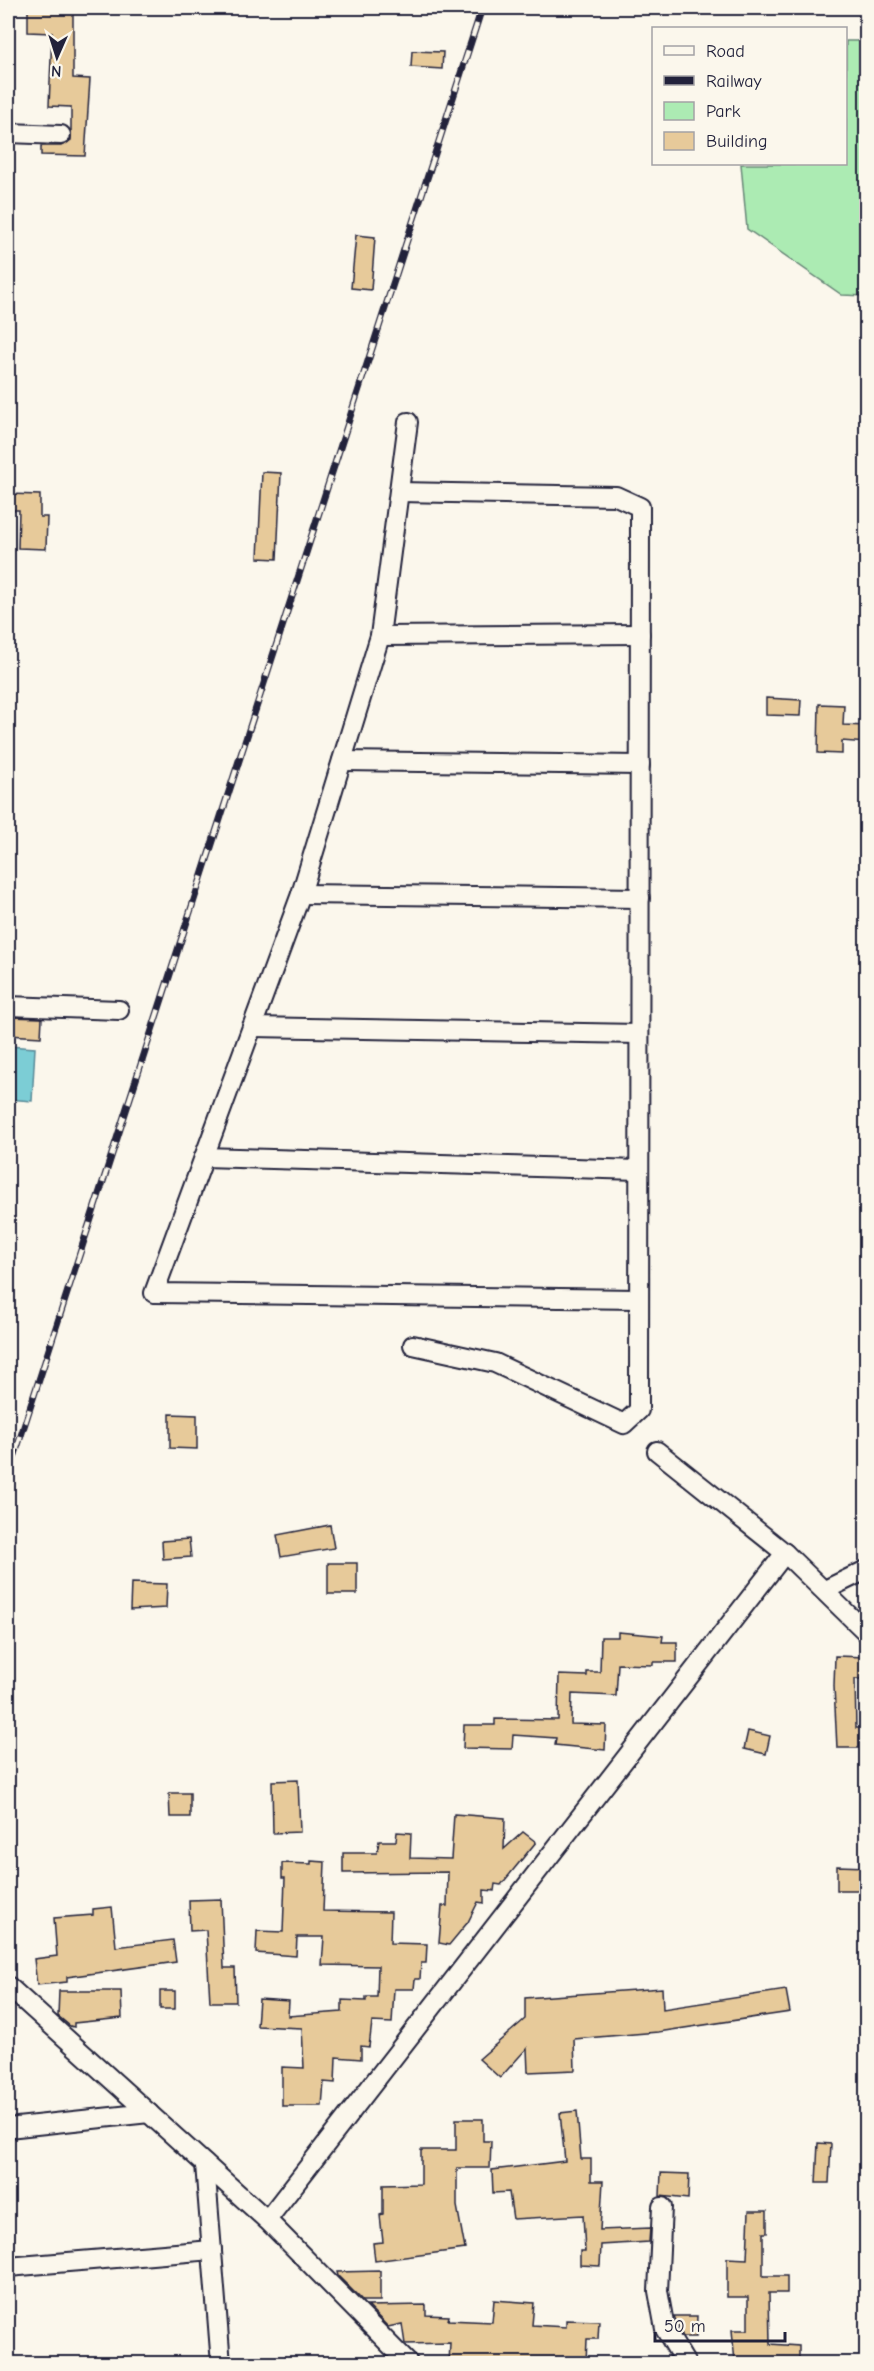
<svg xmlns="http://www.w3.org/2000/svg" width="874" height="2371" viewBox="0 0 874 2371" font-family="'Comic Neue',sans-serif">
<style>
.green{fill:#acebb3;stroke:#678677;stroke-width:1.5}
.water{fill:#7ccdd5;stroke:#588997;stroke-width:1.5}
.building{fill:#e7ca9a;stroke:#22223b;stroke-width:1.5}
.lines{fill:none;stroke-linecap:round;stroke-linejoin:round}
.minor-casing{stroke:#22223b;stroke-width:22}
.minor{stroke:#fbf7ec;stroke-width:18}
.rail-casing{stroke:#22223b;stroke-width:7}
.rail{stroke:#fbf7ec;stroke-width:4.5;stroke-dasharray:14;stroke-linecap:butt}
</style>
<rect width="100%" height="100%" fill="#fbf7ec"/>
<filter id="ink" filterUnits="userSpaceOnUse"><feTurbulence type="fractalNoise" baseFrequency=".0167" numOctaves="2"/><feDisplacementMap in="SourceGraphic" scale="12" xChannelSelector="R" yChannelSelector="G"/><feConvolveMatrix kernelMatrix="1 2 1 2 8 2 1 2 1" color-interpolation-filters="sRGB"/></filter>
<g filter="url(#ink)">
<path class="green" d="M846 41H866V296L842 295 747 229 741 164H846Z"/>
<path class="water" d="M8 1046 35 1048 32 1101 8 1099Z"/>
<g class="building">
<path d="M28 8H73V78L90 79 85 156 41 155V146H61L71 140V107L49 106 52 33 28 32Z"/>
<path d="M412 51 443 52 442 69 411 67Z"/>
<path d="M356 235 375 237 371 290 351 288Z"/>
<path d="M262 472 281 473 277 559 258 558Z"/>
<path d="M8 494 40 495V517H47L46 549 18 548 19 510H8Z"/>
<path d="M766 698 801 700 800 716 766 715Z"/>
<path d="M819 704 844 705 843 725 867 726V743L842 741V754L818 753Z"/>
<path d="M8 1017 42 1018 41 1037 8 1035Z"/>
<path d="M170 1414 197 1415V1449L170 1448Z"/>
<path d="M330 1525 334 1548 281 1557 277 1535Z"/>
<path d="M189 1539 191 1557 163 1559 162 1541Z"/>
<rect x="328" y="1563" width="29" height="31"/>
<path d="M131 1583 167 1584 166 1608 130 1610Z"/>
<path d="M618 1632 663 1636 662 1642H677V1662H653V1665L618 1664 616 1696 572 1694 571 1724 606 1725 605 1750 555 1745 556 1738 513 1735 512 1749 463 1748 464 1725H495V1719L558 1720 559 1675 587 1676V1672H600L601 1637H618Z"/>
<path d="M835 1656 867 1657V1679H855L856 1728H867V1748H837L834 1686Z"/>
<path d="M748 1731 770 1736 766 1754 744 1749Z"/>
<path d="M298 1780 300 1832 273 1833 272 1781Z"/>
<path d="M169 1793H190V1817H170Z"/>
<path d="M454 1814 505 1818 504 1849 523 1832 536 1842 501 1885 495 1884 494 1891 484 1890V1903L478 1902 468 1922 449 1945 439 1943 442 1906H447L448 1872 343 1873V1853H377L379 1841H396L397 1832 411 1833 410 1858 451 1859Z"/>
<path d="M311 1861 325 1862 323 1911 391 1912 390 1943 427 1944 426 1963H421L420 1979H415L414 1989H394L392 2023 372 2022 369 2047 361 2046V2059L336 2057 335 2083 324 2082 322 2106H282V2067L304 2068 302 2028 257 2026 259 1999 289 2001 288 2016 342 2012V2000L366 2001V1997H377L378 1966 322 1965 324 1937H297L296 1956 256 1953 257 1931 283 1932 285 1878H282V1863L311 1864Z"/>
<path d="M837 1866 867 1867V1890H837Z"/>
<path d="M221 1899 224 1968H235L236 2002H210L206 1930 190 1931 189 1900Z"/>
<path d="M112 1907 116 1947 173 1940 176 1962 67 1977V1982L37 1985 34 1959 57 1956 54 1918 93 1915V1909Z"/>
<path d="M662 1988 663 2009 786 1990 790 2012 658 2032 574 2039 575 2070 528 2072 527 2048 500 2078 479 2059 525 2019V1998Z"/>
<path d="M59 1991H121L122 2018 74 2023V2027L70 2026 58 2016Z"/>
<rect x="160" y="1991" width="15" height="18"/>
<path d="M577 2111 581 2159H591V2181H603L600 2230 650 2228 649 2242 601 2245 600 2266 580 2265V2251H585L583 2215 513 2219 509 2192 493 2193 492 2170 565 2161 560 2113Z"/>
<path d="M456 2119H483V2141H491L490 2168H457V2206L465 2249 375 2261 373 2243 383 2242 380 2215 383 2214V2185L421 2184V2150H456Z"/>
<path d="M818 2143 831 2144 829 2183H816Z"/>
<path d="M661 2173 689 2174 688 2199 660 2196Z"/>
<path d="M749 2211H767V2233H763V2276H787V2293H769L770 2344 799 2346V2364L735 2362 732 2330H748V2297H727V2258L747 2259Z"/>
<path d="M380 2271V2301H363L338 2276 337 2272Z"/>
<path d="M494 2300 534 2303 532 2325 566 2327V2320L599 2321 598 2339H587L586 2362 547 2360V2364H449L450 2343 405 2344 402 2324 388 2327 368 2306 426 2305V2315L449 2316 448 2320 492 2322Z"/>
<path d="M674 2316H697L696 2337H683Z"/>
</g>
<g class="lines">
<defs>
<g id="minor">
<path d="M8 133 61 135"/>
<path d="M408 422 380 636 301 894 154 1293 639 1299"/>
<path d="M399 492 616 496 640 507 639 1410 624 1424 495 1363 413 1345"/>
<path d="M380 636 640 634"/>
<path d="M342 761 640 765"/>
<path d="M301 894 640 898"/>
<path d="M8 1006 119 1010"/>
<path d="M252 1027 639 1034"/>
<path d="M204 1157 639 1170"/>
<path d="M785 1553 866 1632"/>
<path d="M825 1590 866 1570"/>
<path d="M8 1986 267 2220"/>
<path d="M8 2128 149 2113"/>
<path d="M205 2164 221 2364"/>
<path d="M662 2207 658 2291 665 2329 686 2364"/>
<path d="M8 2267 212 2250"/>
<path d="M409 2364 267 2220 785 1553 657 1451"/>
</g>
</defs>
<use href="#minor" class="minor-casing"/>
<use href="#minor" class="minor"/>
<defs>
<path id="rail" d="M8 1476 482 8"/>
</defs>
<use href="#rail" class="rail-casing"/>
<use href="#rail" class="rail"/>
</g>
</g>
<rect width="874" height="2371" fill="none" stroke="#fbf7ec" stroke-width="30"/>
<rect x="15" y="15" width="844" height="2341" fill="none" stroke="#22223b" stroke-width="2" filter="url(#ink)"/>
<rect x="652" y="27" width="195" height="138" fill="#fbf7ec" stroke="#a4a2a5" stroke-width="1.5"/>
<rect x="664" y="46" width="30" height="9" fill="#fbf7ec" stroke="#a4a2a5" stroke-width="1.5"/>
<text x="706" y="57" font-size="18" fill="#22223b">Road</text>
<rect x="664" y="76" width="30" height="9" fill="#22223b" stroke="#a4a2a5" stroke-width="1.5"/>
<text x="706" y="87" font-size="18" fill="#22223b">Railway</text>
<rect x="664" y="102" width="30" height="18" fill="#acebb3" stroke="#a4a2a5" stroke-width="1.5"/>
<text x="706" y="117" font-size="18" fill="#22223b">Park</text>
<rect x="664" y="132" width="30" height="18" fill="#e7ca9a" stroke="#a4a2a5" stroke-width="1.5"/>
<text x="706" y="147" font-size="18" fill="#22223b">Building</text>
<g transform="translate(57 57) rotate(183)" stroke="#fbf7ec" stroke-width="4.5" paint-order="stroke">
<path d="M0-4.5L10 22L0 15L-10 22Z" fill="#22223b"/>
<text y="-9" font-size="16" font-weight="bold" text-anchor="middle" fill="#22223b">N</text>
</g>
<path d="M655 2332v9h130v-9" fill="none" stroke="#22223b" stroke-width="3"/>
<text x="664" y="2332" font-size="18" fill="#22223b" stroke="#fbf7ec" stroke-width="4.5" paint-order="stroke">50 m</text>
</svg>
